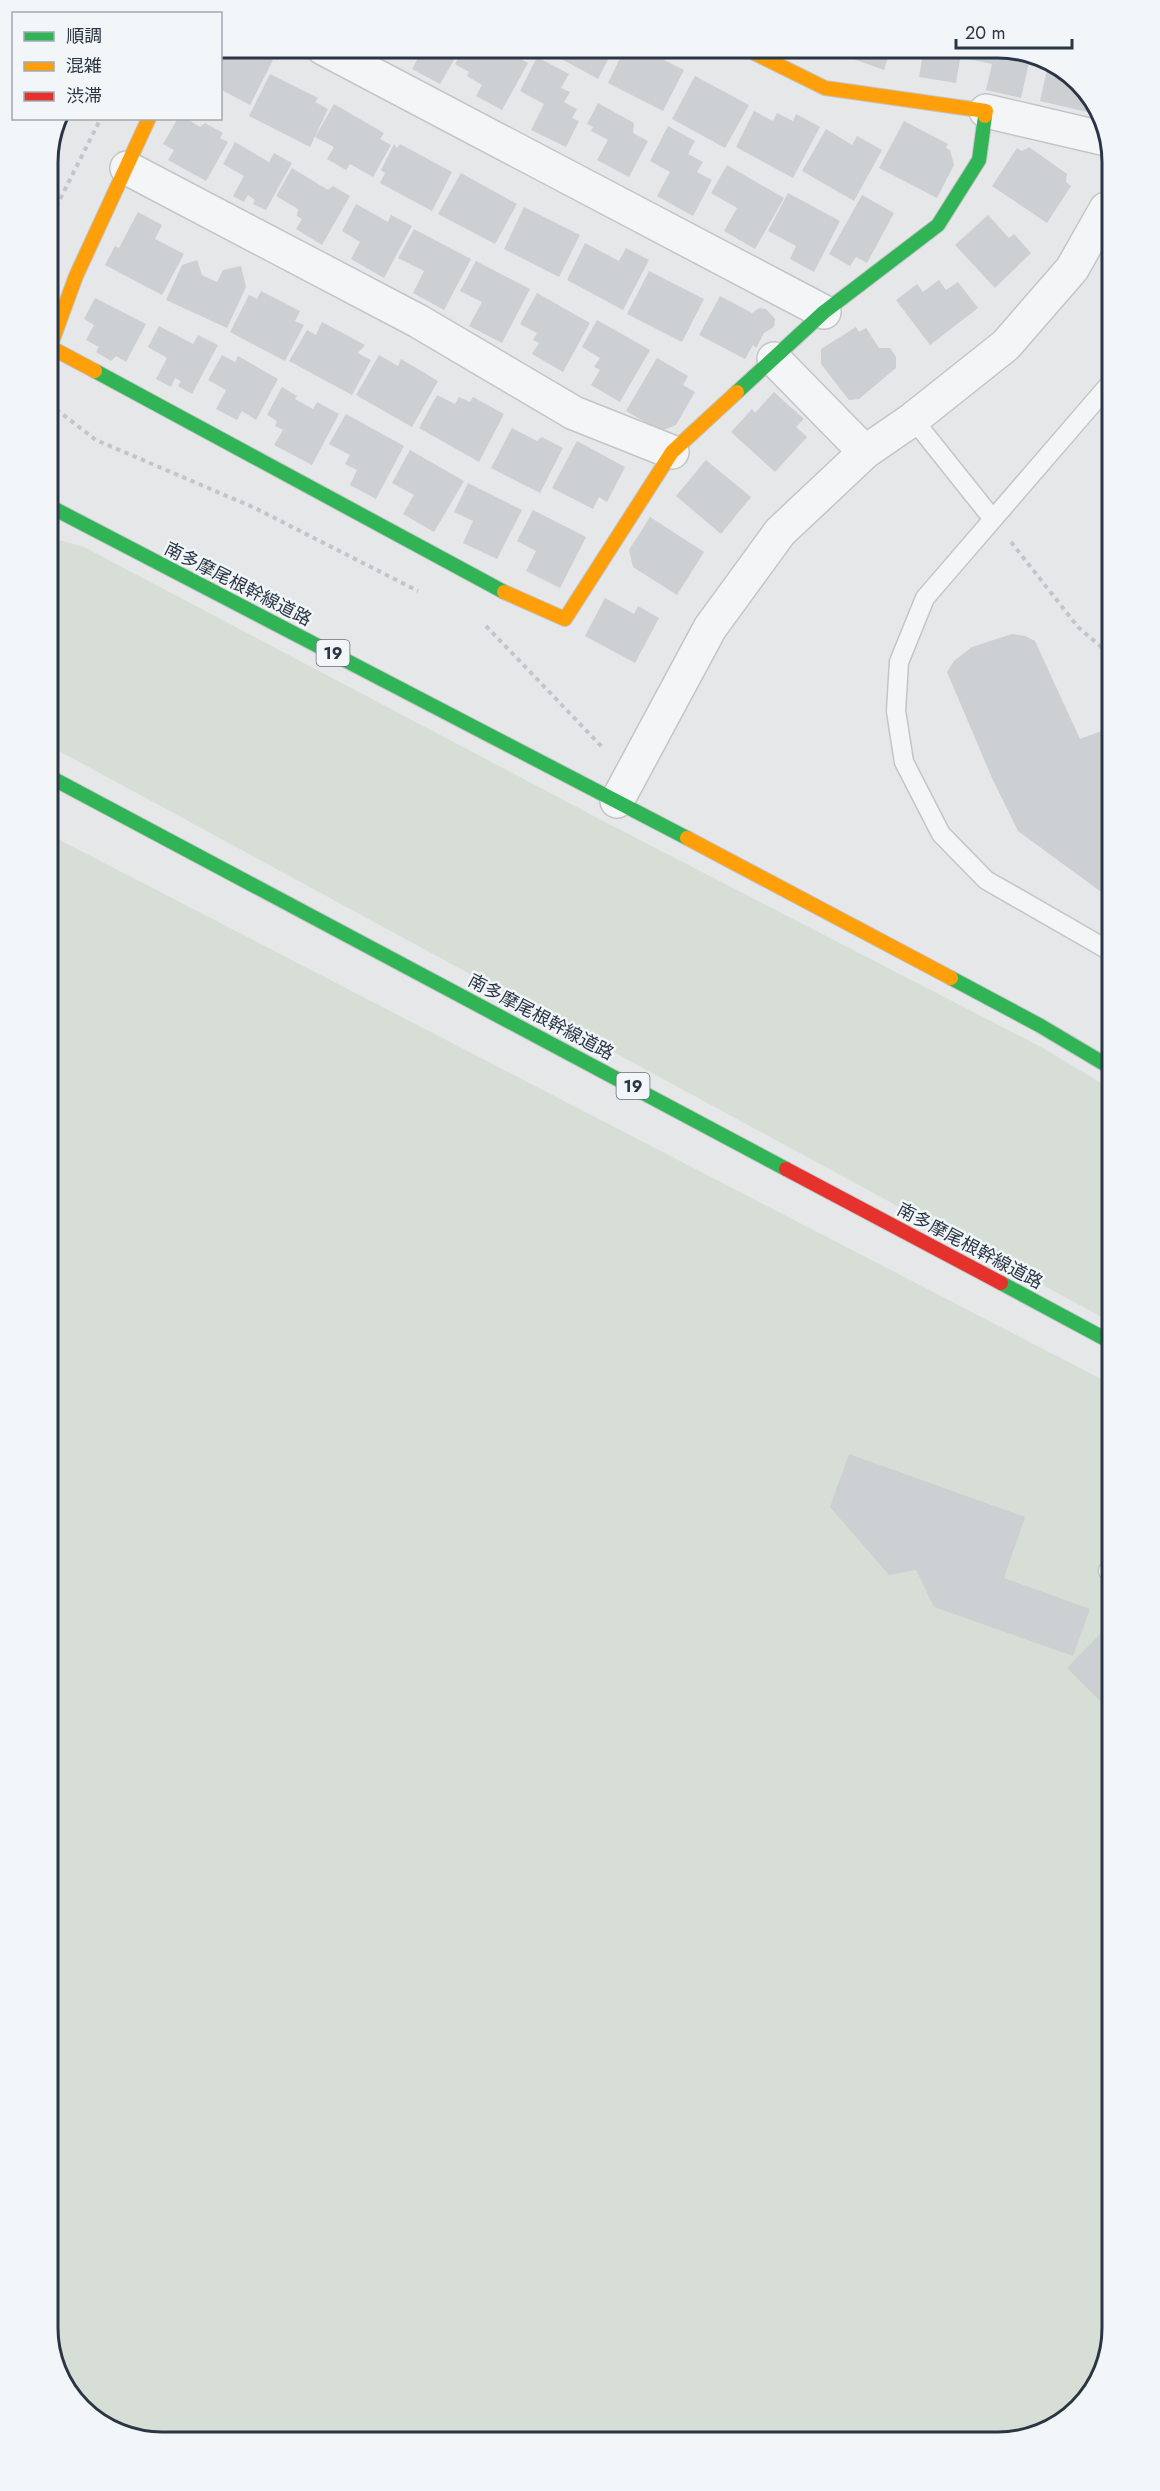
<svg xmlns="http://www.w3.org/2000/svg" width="1160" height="2491" viewBox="0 0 1160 2491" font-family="Jost,'Noto Sans JP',sans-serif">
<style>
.green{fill:#d6ded5}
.building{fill:#cdd0d2}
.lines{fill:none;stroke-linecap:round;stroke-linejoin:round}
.lane-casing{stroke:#c3c5c7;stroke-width:21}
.street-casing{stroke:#c3c5c7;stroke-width:36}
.fast-casing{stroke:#c3c5c7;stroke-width:16}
.slow-casing{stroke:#c3c5c7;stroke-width:16}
.jam-casing{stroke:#c3c5c7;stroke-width:16}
.path{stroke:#c3c6c9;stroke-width:4;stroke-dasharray:4.5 4.5;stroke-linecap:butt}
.lane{stroke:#f4f5f6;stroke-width:18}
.street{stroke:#f4f5f6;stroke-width:33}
.fast{stroke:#30b455;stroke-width:14}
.slow{stroke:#ff9f0a;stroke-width:14}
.jam{stroke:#e5322d;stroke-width:14}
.labels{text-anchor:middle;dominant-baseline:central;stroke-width:5;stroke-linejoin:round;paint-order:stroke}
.shield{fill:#f3f6f9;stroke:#66707b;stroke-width:1.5}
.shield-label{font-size:16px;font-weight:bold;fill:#2a3645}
.street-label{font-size:18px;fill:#2a3645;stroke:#f3f6f9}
.rim{fill:none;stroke:#2a3645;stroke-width:3}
</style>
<rect width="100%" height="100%" fill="#e5e7e9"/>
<g class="green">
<path d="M49 537 84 547 605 822 1041 1047 1108 1087 1109 1321 50 746Z"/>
<path d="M50 835 1109 1383 1112 2329 1092 2392 1034 2437 155 2443 93 2419 54 2365Z"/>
</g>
<g class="building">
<path d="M220 48H249L273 60 250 105 220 89Z"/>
<path d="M424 48H461L440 84 412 69Z"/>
<path d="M464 48H501L528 63 502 110 476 96 482 85 467 76 469 72 455 64Z"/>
<path d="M546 48H614L598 79 545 50Z"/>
<path d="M625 48 655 56 657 50 666 54 664 60 684 70 663 111 608 83Z"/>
<path d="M851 48H891L884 70 848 57Z"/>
<path d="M924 48H962L956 83 919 77Z"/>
<path d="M972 48H1005L1030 58 1021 98 986 90 992 64 969 59Z"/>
<path d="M537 57 569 74 561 88 570 92 564 102 577 109 572 118 579 121 566 147 531 130 544 104 520 91Z"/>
<path d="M1048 65 1067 72 1089 102 1087 112 1040 101Z"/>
<path d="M270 74 318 98 315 102 328 109 310 147 249 116Z"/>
<path d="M695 76 749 105 725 148 672 119Z"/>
<path d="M598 103 634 123 633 133 648 141 629 177 597 160 608 140 591 131 593 127 587 124Z"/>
<path d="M334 104 384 133 380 139 391 145 373 177 350 164 346 170 327 159 334 147 315 137Z"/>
<path d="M754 111 773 121 777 113 793 121 796 114 820 127 793 178 736 147Z"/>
<path d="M178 118H186L200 127 205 123 223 133 220 138 228 142 206 181 168 160 174 150 163 144Z"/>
<path d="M904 121 948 144 946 148 950 150 954 165 937 198 879 168Z"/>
<path d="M668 126 695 141 688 154 703 162 697 172 712 180 693 216 657 196 670 172 650 161Z"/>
<path d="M826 129 852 145 857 136 882 150 854 201 802 171Z"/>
<path d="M235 142 269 162 274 153 292 163 266 210 253 204 255 200 248 195 244 202 233 196 244 176 223 164Z"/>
<path d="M394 144 397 148 400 144 452 172 432 211 380 183 385 173 381 170Z"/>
<path d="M1029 147 1067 174 1066 182 1071 186 1047 223 992 186 1017 148 1022 151Z"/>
<path d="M727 165 784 198 755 249 724 231 737 208 711 193Z"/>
<path d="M292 168 328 190 333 186 350 196 322 245 296 229 302 219 297 216 298 209 276 196Z"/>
<path d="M461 173 517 204 495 244 438 214Z"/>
<path d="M788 193 840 221 814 272 790 259 796 246 768 231Z"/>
<path d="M862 195 894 213 867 263 856 257 850 266 829 254Z"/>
<path d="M356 204 388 222 391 215 412 226 384 278 351 259 360 242 342 231Z"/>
<path d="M524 207 580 235 559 277 504 249Z"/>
<path d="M138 212 162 225 155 239 184 254 162 295 105 265 115 246 119 248Z"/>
<path d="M988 215 1009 238 1014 234 1031 253 995 288 955 245Z"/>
<path d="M414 229 471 259 444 310 413 293 424 271 398 258Z"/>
<path d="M585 243 619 261 626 248 649 260 623 310 567 280Z"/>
<path d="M197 260 202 275 217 282 223 270 241 266 246 287 227 328 166 300 182 265Z"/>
<path d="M476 261 530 289 502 343 469 326 482 302 460 291Z"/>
<path d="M649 271 704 299 682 342 627 314Z"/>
<path d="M939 280 946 290 958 282 978 308 930 345 896 300 917 284 923 292Z"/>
<path d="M261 291 300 311 295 321 304 325 285 361 230 332 249 295 257 299Z"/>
<path d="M537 293 590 323 563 372 532 354 539 343 533 340 537 333 520 324Z"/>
<path d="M720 296 752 313 759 308 766 309 775 319 774 327 764 333 756 348 753 345 745 359 699 335Z"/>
<path d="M95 298 146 324 126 362 116 356 111 361 96 352 99 347 86 340 94 325 84 319Z"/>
<path d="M597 320 650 350 620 402 591 385 600 370 594 367 600 358 582 347Z"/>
<path d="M322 322 365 345 358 353 371 360 352 395 289 361 307 330 316 335Z"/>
<path d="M159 326 193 344 198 335 218 345 192 394 178 386 181 381 175 378 171 387 156 379 167 358 148 347Z"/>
<path d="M856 327 859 332 866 328 879 348H890L896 357V368L859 399 849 400 821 364V349Z"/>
<path d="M222 355 235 362 238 356 278 379 256 420 242 411 237 420 216 409 226 390 208 380Z"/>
<path d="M379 355 398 366 401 359 438 381 412 427 356 395Z"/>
<path d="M657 358 688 376 683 385 695 392 676 425 661 431 626 411Z"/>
<path d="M282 387 297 396 295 399 313 409 317 402 339 414 312 465 274 445 283 430 275 426 277 421 267 415Z"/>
<path d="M774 392 804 419 796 427 807 437 775 472 731 432 752 409 755 413Z"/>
<path d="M437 395 455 404 459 397 470 402 473 397 504 414 479 462 419 428Z"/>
<path d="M346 414 404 446 376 499 350 485 357 470 345 464 350 455 329 444Z"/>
<path d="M512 428 537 441 542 437 563 448 540 493 491 468Z"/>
<path d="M577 441 625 467 607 502 599 497 593 509 552 488Z"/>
<path d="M410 450 464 481 434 532 403 514 414 495 392 483Z"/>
<path d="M706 460 751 497 721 534 676 496Z"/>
<path d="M468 483 522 510 497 559 463 543 473 521 454 512Z"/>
<path d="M533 510 586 537 560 588 526 571 536 551 517 541Z"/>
<path d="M650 517 704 552 677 595 633 567 629 550Z"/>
<path d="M605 598 634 614 638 606 659 618 635 663 585 636Z"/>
<path d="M1012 634 1025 636 1035 641 1080 739 1104 730 1108 739V768L1100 772 1108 777V897L1018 831 992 778 947 672 954 661 972 647Z"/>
<path d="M849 1454 1025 1517 1004 1578 1090 1609 1073 1656 934 1607 916 1570 889 1575 830 1507Z"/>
<path d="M1110 1624V1711L1067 1668Z"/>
</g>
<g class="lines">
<defs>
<g id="lane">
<path d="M1107 387 925 598 899 662 896 711 904 762 941 834 986 880 1108 950"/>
<path d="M913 419 992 518"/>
<path d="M1108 1571 1110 1572"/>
</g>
<g id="street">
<path d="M323 48 824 312"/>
<path d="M986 111 1106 139"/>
<path d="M127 168 418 321 574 413 672 452"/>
<path d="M774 359 865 452"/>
<path d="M617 801 710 628 780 532 865 452 913 419 1006 345 1072 269 1106 209"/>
</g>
<g id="fast">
<path d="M95 371 504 592"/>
<path d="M737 392 824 312 938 225 979 160 985 116"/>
<path d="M49 506 687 838"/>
<path d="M50 777 786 1169"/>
<path d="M951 978 1039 1025 1108 1066"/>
<path d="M1001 1283 1109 1341"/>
</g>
<g id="slow">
<path d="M744 48 825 88 986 111 985 116"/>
<path d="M95 371 50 347 76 276 149 118"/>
<path d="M504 592 565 619 672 452 737 392"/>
<path d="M687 838 951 978"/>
</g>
<path id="jam" d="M786 1169 1001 1283"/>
</defs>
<use href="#lane" class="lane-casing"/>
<use href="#street" class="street-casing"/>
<use href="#fast" class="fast-casing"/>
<use href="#slow" class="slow-casing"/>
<use href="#jam" class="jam-casing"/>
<g class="path">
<path d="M48 223 101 118"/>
<path d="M49 404 96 440 255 508 418 591"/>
<path d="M1011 542 1078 627 1107 652"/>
<path d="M486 626 603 748"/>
</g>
<use href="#lane" class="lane"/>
<use href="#street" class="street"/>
<use href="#fast" class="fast"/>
<use href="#slow" class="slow"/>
<use href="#jam" class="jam"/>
</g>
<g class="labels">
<g class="shield">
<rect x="316.5" y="640" width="33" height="26" rx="4.5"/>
<rect x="616.5" y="1073" width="33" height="26" rx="4.5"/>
</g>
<g class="shield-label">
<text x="333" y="653">19</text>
<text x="633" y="1086">19</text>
</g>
<g class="street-label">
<text transform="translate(238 584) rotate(27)">南多摩尾根幹線道路</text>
<text transform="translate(541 1017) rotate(28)">南多摩尾根幹線道路</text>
<text transform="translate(970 1246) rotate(28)">南多摩尾根幹線道路</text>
</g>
</g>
<path d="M0 0H1160V2491H0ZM162 58H998A104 104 0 0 1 1102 162V2328A104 104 0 0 1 998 2432H162A104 104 0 0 1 58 2328V162A104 104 0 0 1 162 58Z" fill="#f3f6f9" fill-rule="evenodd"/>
<path class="rim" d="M162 58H998A104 104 0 0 1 1102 162V2328A104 104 0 0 1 998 2432H162A104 104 0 0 1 58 2328V162A104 104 0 0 1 162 58Z"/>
<rect x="12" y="12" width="210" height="108" fill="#f3f6f9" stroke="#a3a9b1" stroke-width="1.5"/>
<rect x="24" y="32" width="30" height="9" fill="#30b455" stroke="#a3a9b1" stroke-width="1.5"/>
<text x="66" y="42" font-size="18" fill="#2a3645">順調</text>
<rect x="24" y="62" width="30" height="9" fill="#ff9f0a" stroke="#a3a9b1" stroke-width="1.5"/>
<text x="66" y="72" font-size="18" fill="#2a3645">混雑</text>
<rect x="24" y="92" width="30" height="9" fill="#e5322d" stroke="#a3a9b1" stroke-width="1.5"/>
<text x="66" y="102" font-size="18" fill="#2a3645">渋滞</text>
<path d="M956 39v9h116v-9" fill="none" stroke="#2a3645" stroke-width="3"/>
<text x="965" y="39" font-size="18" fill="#2a3645" stroke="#f3f6f9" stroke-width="4.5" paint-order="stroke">20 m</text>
</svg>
